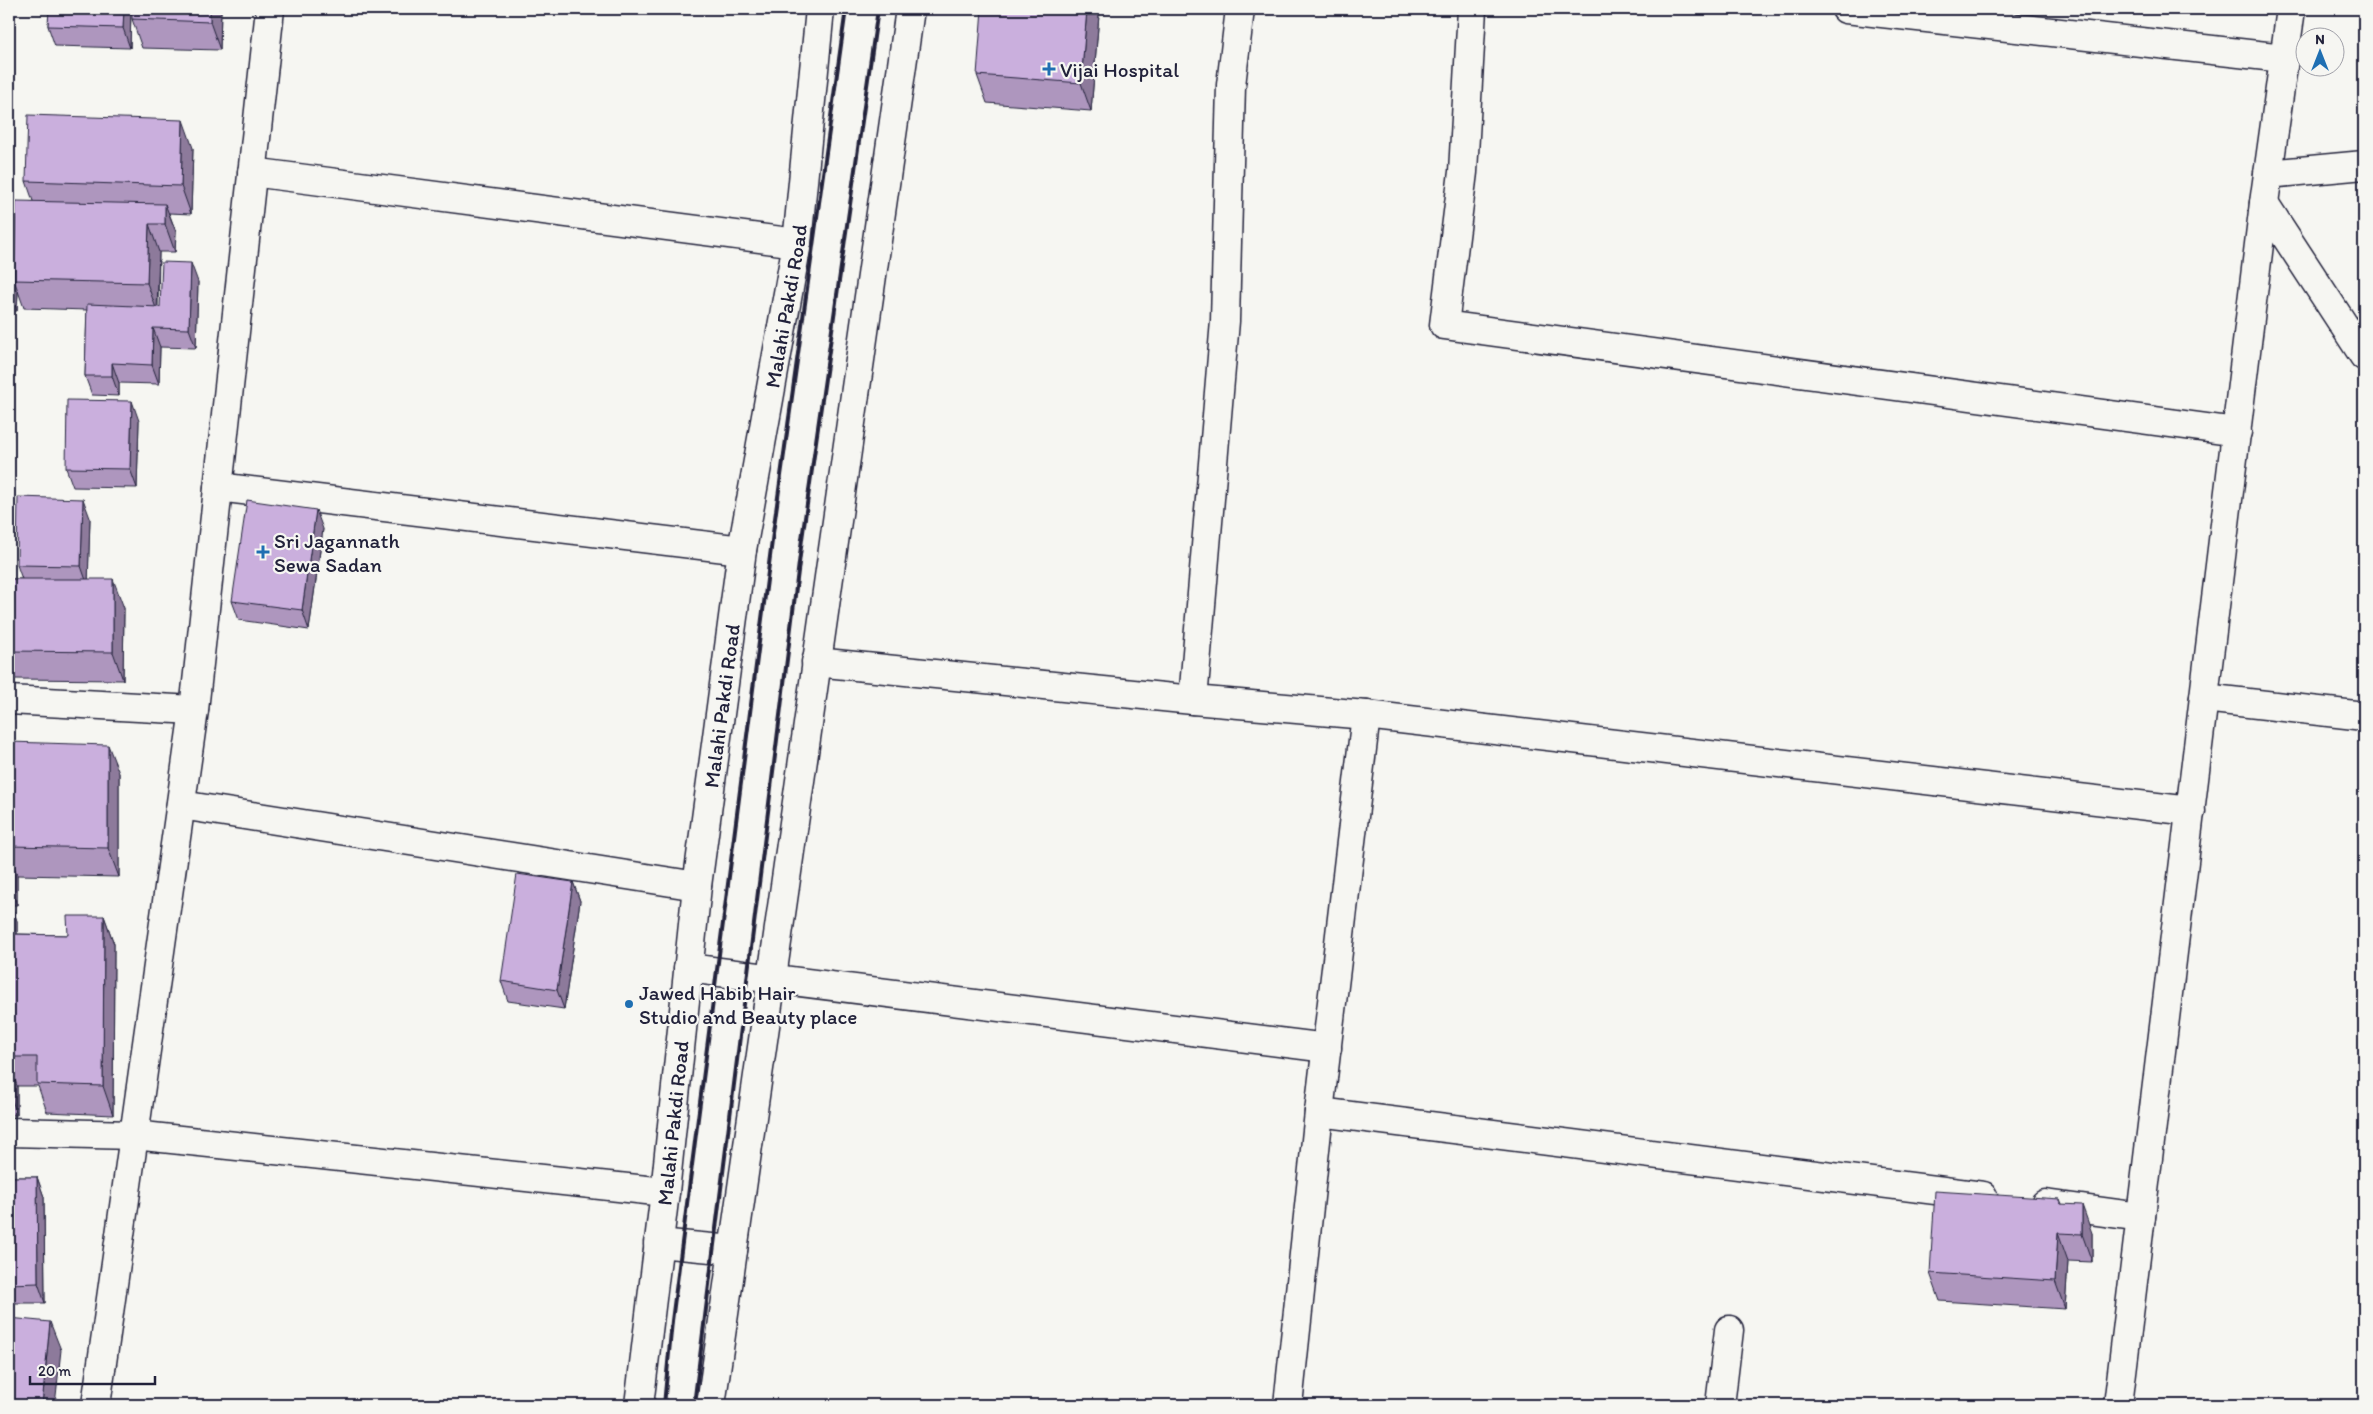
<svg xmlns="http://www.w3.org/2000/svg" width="2373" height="1414" viewBox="0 0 2373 1414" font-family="Itim,sans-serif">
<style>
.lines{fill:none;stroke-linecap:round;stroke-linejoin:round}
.minor-casing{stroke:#22223b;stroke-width:31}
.major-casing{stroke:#22223b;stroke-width:31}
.minor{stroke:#f6f6f2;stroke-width:28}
.major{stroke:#f6f6f2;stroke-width:28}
.rail{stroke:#22223b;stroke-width:4}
.wall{fill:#ae96be;stroke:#22223b}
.shaded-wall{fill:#8d7a9b;stroke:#22223b}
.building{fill:#caafdd;stroke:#22223b}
.poi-dot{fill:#1f6fb2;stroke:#f6f6f2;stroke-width:2}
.labels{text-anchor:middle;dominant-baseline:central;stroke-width:4.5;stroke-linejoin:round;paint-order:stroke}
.poi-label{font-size:21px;fill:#22223b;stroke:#f6f6f2;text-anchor:start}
.street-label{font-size:21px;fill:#22223b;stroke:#f6f6f2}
</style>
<rect width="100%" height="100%" fill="#f6f6f2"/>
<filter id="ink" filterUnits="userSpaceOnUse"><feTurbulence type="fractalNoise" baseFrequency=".02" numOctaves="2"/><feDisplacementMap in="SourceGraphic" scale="10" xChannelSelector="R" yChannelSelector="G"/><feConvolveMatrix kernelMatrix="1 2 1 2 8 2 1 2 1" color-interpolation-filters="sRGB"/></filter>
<g filter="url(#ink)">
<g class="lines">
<defs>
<g id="minor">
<path d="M1472 9 1463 172 1444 325 2237 432"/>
<path d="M1846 9 2284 58"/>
<path d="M252 172 797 243"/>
<path d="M2268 174 2364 165"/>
<path d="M2264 203 2364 356"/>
<path d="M218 487 742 550"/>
<path d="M816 662 1193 700 1366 715 2191 811"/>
<path d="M2204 698 2364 716"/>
<path d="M9 700 194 710"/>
<path d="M1193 700 1225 321 1231 85 1240 9"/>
<path d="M181 805 697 886"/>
<path d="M688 968 1327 1048"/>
<path d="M1319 1112 1983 1196"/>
<path d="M9 1132 134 1135 665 1192"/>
<path d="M2045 1204 2141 1217"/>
<path d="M96 1405 194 710 270 9"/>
<path d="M1288 1405 1319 1112 1366 715"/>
<path d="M1720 1405 1729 1330"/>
<path d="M2118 1405 2264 203 2291 9"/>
</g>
<g id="major">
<path d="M658 1243 733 1250"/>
<path id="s1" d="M639 1405 665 1192 697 886 742 550 797 243 820 9"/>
<path d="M711 1405 910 9"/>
</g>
</defs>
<use href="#minor" class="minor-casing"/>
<use href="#major" class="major-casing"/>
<use href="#minor" class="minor"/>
<use href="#major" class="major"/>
<g class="rail">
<path d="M664 1405 672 1321 773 533 846 9"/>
<path d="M694 1405 802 539 878 9"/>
</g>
</g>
<g class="wall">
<path d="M49 9H131L130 48 55 46 48 26Z"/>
<path d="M221 9 220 50 142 48 132 19Z"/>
<path d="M1099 15 1091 111 987 103 977 75Z"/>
<path d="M9 142 10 145 9 190 16 207 33 201 26 181 193 148 191 214 169 213 176 232 175 252H159L158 307H160L198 282 196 348 160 347 159 384 119 383V396L92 395 85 376 87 310 24 308 18 291 17 311H10L12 318 11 405H9Z"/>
<path d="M139 421 137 488 73 487 66 468Z"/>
<path d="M90 518 88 579 124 608 123 680 14 679 9 666V579H22L17 565Z"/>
<path d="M323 529 309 630 239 620 232 601Z"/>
<path d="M9 730 13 742 119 773V877L17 875V905H11L17 921V934L68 935 104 916 114 944 113 1115 47 1112 38 1086H17V1115H9Z"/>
<path d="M573 882 580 901 564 1009 508 1001 501 981Z"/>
<path d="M9 1177H37L44 1197 45 1303H9Z"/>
<path d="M2060 1199 2062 1204 2092 1233V1262L2068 1261 2065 1309 1940 1301 1930 1273Z"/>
</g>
<g class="shaded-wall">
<path d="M124 9H131L130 48 123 28Z"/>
<path d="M210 9H221L220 50 210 22Z"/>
<path d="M1087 9H1097L1099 15 1091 111 1081 83Z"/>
<path d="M9 46 13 57 11 123 9 116Z"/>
<path d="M183 120 193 148 191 214 181 186Z"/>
<path d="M9 142 10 145 9 205Z"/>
<path d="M10 190 20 219 14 280 18 291 17 311 9 287Z"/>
<path d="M165 204 176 232 175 252 165 224Z"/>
<path d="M149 224 159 252 157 311 147 283Z"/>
<path d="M191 263 198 282 196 348 189 329Z"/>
<path d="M9 308 12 318 11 405 9 400Z"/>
<path d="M153 328 160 347 159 384 152 365Z"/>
<path d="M112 363 119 383V396L112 376Z"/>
<path d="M132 401 139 421 137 488 130 469Z"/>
<path d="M9 419 12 428 10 487 9 484Z"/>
<path d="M83 499 90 518 88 586 81 566Z"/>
<path d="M316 510 323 529 309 630 302 610Z"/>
<path d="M113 579 124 608 123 680 113 652Z"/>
<path d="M9 730 18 755 9 745Z"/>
<path d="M108 745 119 773V877L108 848Z"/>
<path d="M9 853 17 875V905L9 883Z"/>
<path d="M573 882 580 901 564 1009 557 990Z"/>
<path d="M9 898 17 921V962L9 938Z"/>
<path d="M104 916 114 944 113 1115 103 1086Z"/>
<path d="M9 1062 17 1086V1115L9 1091Z"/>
<path d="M37 1177 44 1197 45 1303 38 1283Z"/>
<path d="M2082 1205 2092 1233V1262L2082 1234Z"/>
<path d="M2058 1233 2068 1261 2065 1309 2055 1281Z"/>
<path d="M50 1322 61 1350 55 1405H42Z"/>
</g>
<g class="building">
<path d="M49 9H124L123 28 48 26Z"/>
<path d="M132 9H210V22L132 19Z"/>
<path d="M982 9H1087L1081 83 977 75Z"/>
<path d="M28 115 183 120 181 186 26 181Z"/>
<path d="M9 190H10L9 223Z"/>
<path d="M16 201 165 204V224H149L147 283 14 280Z"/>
<path d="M162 262 191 263 189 329 153 328 152 365 112 363V376H85L87 304 160 307Z"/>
<path d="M67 400 132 401 130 469 66 468Z"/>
<path d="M18 497 83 499 81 566 17 565Z"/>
<path d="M247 500 316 510 302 610 232 601Z"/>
<path d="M9 579H113V652L9 651Z"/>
<path d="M9 742 108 745V848L9 846Z"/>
<path d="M517 874 573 882 557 990 501 981Z"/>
<path d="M67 916H104L103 1086 37 1084V1057H9V934L68 935Z"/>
<path d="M9 1177H37L38 1283 9 1284Z"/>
<path d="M1935 1191 2060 1199V1204L2082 1205V1234L2058 1233 2055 1281 1930 1273Z"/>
<path d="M9 1318 50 1322 42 1405H9Z"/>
<path d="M1534 1404 1565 1405H1534Z"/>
</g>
</g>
<g class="poi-dot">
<path d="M1046.5 61.5h5v5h5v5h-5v5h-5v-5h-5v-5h5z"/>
<path d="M260.5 544.5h5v5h5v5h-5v5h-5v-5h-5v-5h5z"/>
<circle cx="629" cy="1004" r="5"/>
</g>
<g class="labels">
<g class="poi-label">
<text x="1060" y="69">Vijai Hospital</text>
<text x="274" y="540">Sri Jagannath<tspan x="274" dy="24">Sewa Sadan</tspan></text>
<text x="639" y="992">Jawed Habib Hair<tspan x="639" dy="24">Studio and Beauty place</tspan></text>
</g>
<g class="street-label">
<text stroke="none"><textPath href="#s1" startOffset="1109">Malahi Pakdi Road</textPath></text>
<text stroke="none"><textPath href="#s1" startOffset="704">Malahi Pakdi Road</textPath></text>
<text stroke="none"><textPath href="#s1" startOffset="284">Malahi Pakdi Road</textPath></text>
</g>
</g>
<rect width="2373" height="1414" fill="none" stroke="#f6f6f2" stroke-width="30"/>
<rect x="15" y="15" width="2343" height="1384" fill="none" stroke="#22223b" stroke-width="2" filter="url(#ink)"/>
<g transform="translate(2320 52)"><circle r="24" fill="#f6f6f2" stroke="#a1a1a9"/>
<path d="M0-4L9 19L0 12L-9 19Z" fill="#1f6fb2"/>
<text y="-8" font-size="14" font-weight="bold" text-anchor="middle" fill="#22223b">N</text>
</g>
<path d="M30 1376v8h125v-8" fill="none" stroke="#22223b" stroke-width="2.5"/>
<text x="38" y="1376" font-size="15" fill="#22223b" stroke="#f6f6f2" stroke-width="4" paint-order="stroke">20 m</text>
</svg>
